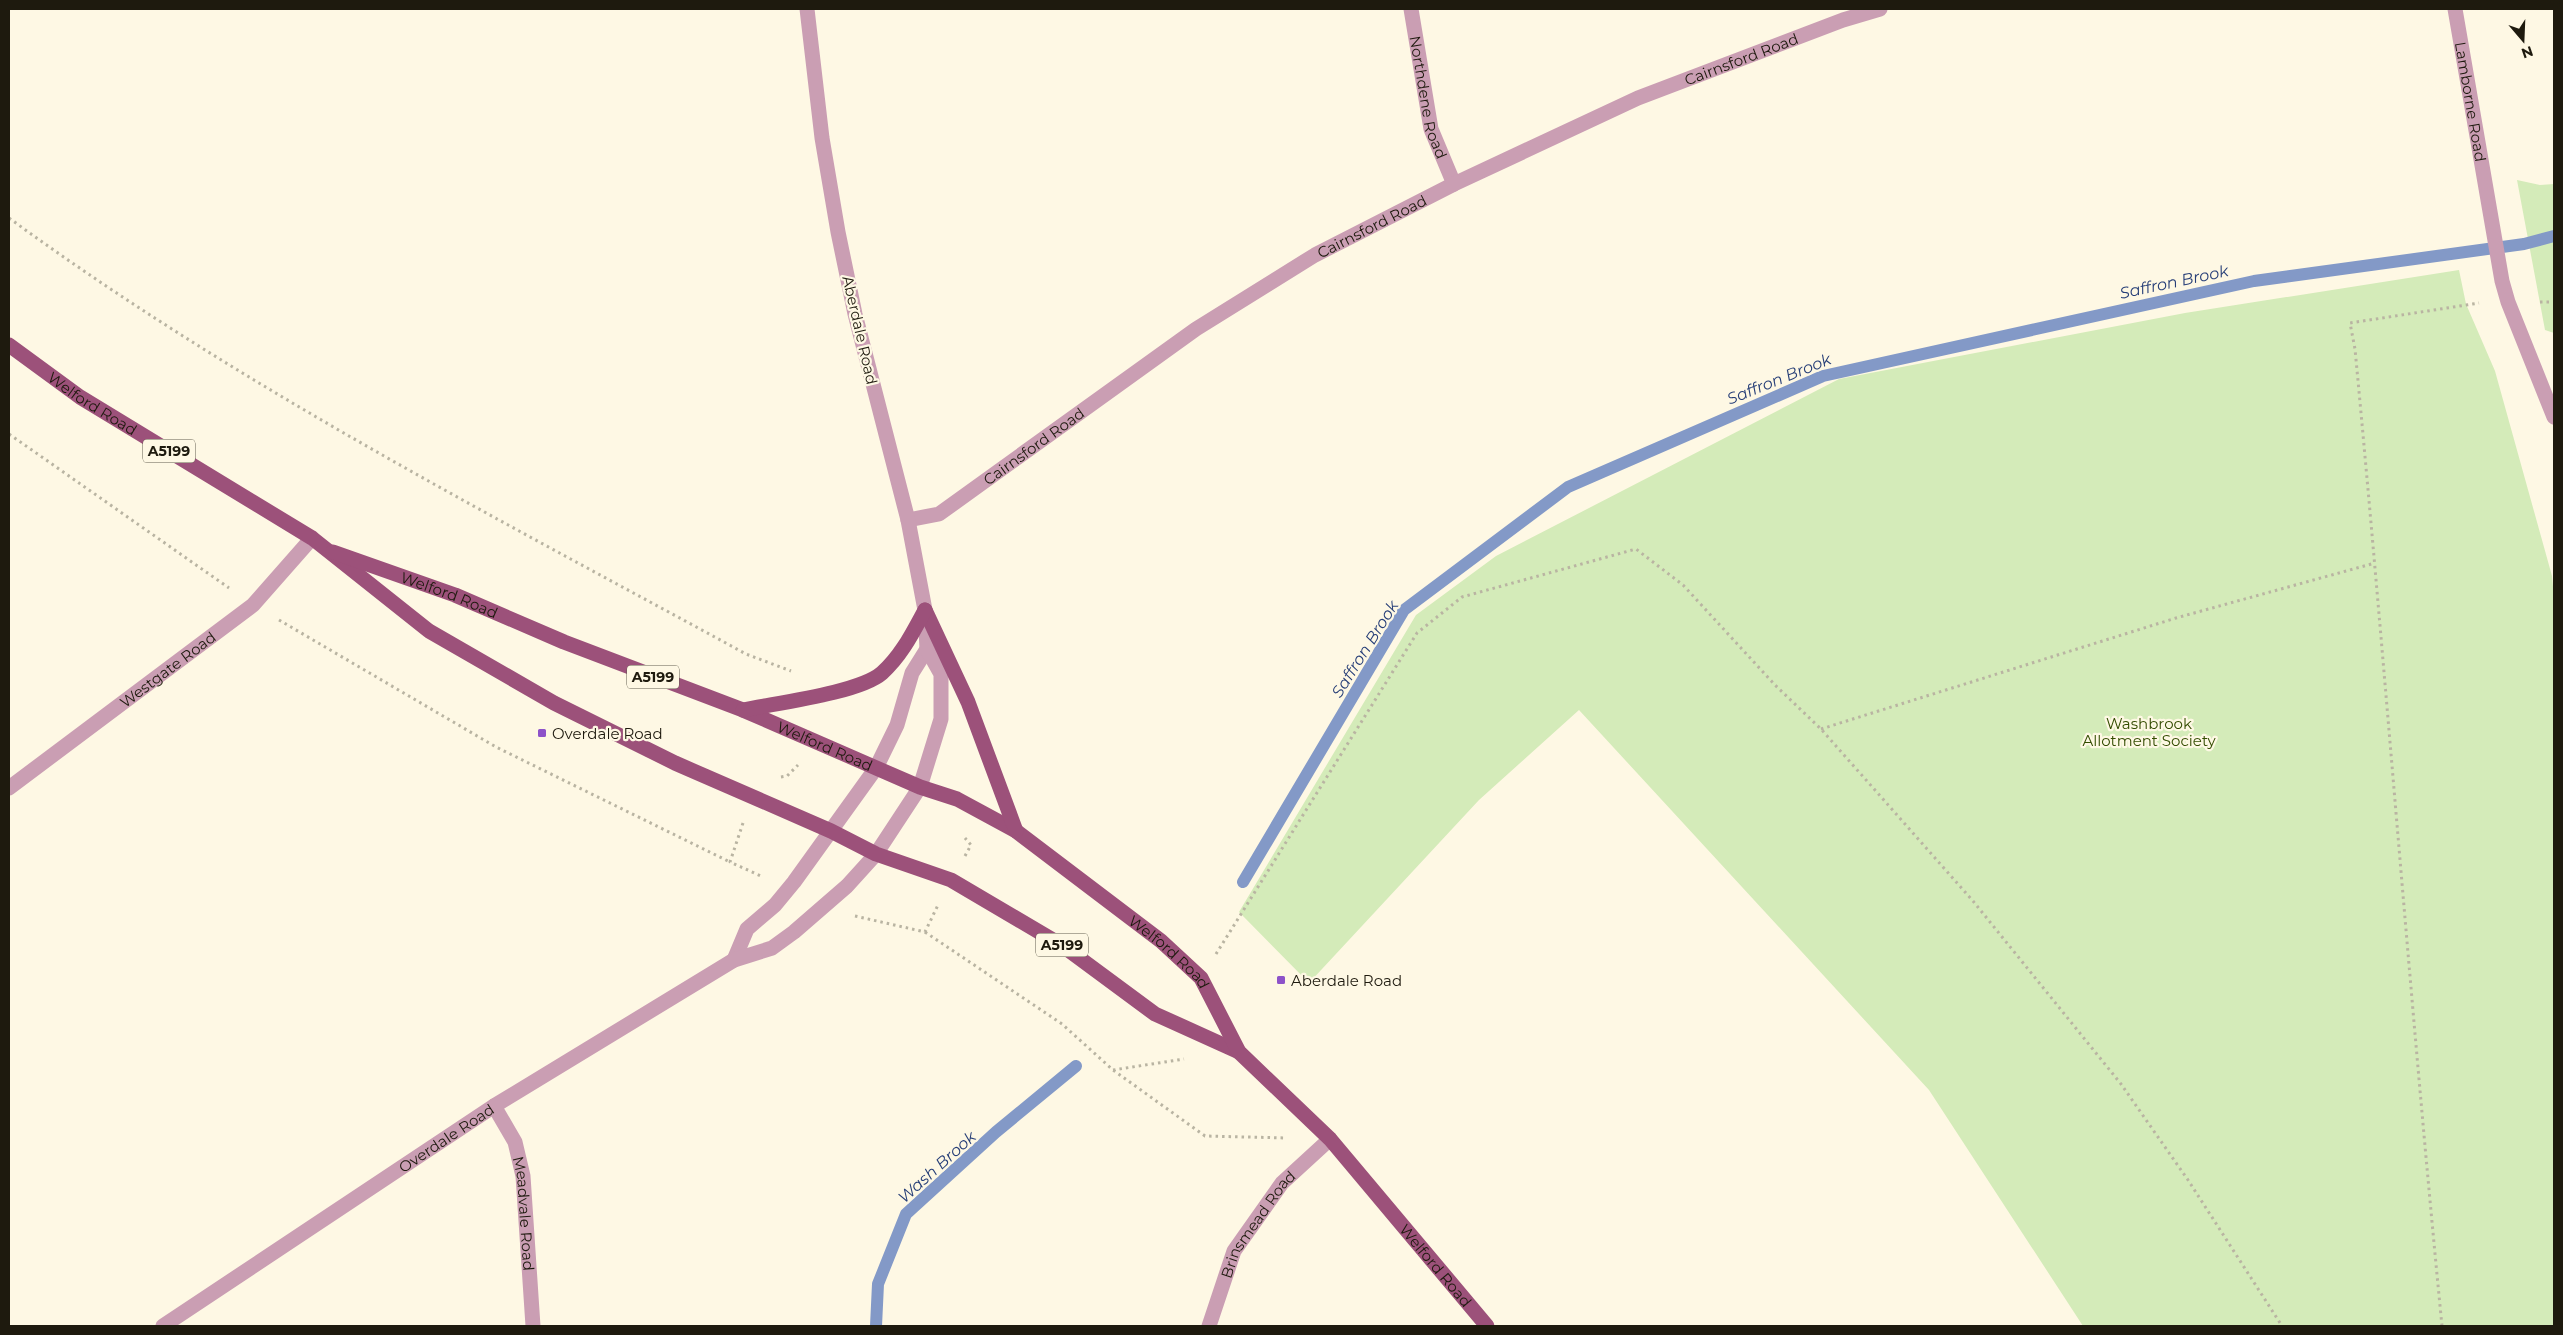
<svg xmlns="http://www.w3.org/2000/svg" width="2563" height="1335" viewBox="0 0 2563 1335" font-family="Montserrat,sans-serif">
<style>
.green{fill:#d4ebb9}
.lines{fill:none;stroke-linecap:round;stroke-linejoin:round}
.stream{stroke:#8399c7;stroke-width:12}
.path{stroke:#b9b4a2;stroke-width:3;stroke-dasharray:2.5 4;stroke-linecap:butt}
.minor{stroke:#ca9eb3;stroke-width:15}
.major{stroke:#9c517a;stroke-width:15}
.poi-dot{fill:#8d52c9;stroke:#fef8e4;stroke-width:2}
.labels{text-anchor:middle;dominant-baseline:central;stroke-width:4.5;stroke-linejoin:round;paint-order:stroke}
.shield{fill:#fef8e4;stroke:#615d4e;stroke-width:1}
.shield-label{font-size:14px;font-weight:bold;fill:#1e1a0e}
.street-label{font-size:15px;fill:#1e1a0e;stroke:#fef8e4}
.park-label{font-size:15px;fill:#334c00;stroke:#fef8e4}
.poi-label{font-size:15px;fill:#1e1a0e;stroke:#fef8e4;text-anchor:start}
.water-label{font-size:16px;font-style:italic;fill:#263e77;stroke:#fef8e4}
</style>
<rect width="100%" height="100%" fill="#fef8e4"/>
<g class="green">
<path d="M2517 180 2540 185 2554 184V333L2545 330Z"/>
<path d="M2459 270 2466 304 2495 371 2552 576 2554 597V1326H2083L1929 1090 1579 710 1479 800 1309 983 1239 912 1416 615 1496 556 1839 379 2185 313Z"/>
</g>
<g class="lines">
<g class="stream">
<path d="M1243 882 1404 610 1568 487 1823 376 2254 281 2524 244 2554 236"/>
<path d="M876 1326 878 1284 906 1214 996 1132 1076 1066"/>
</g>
<g class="path">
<path d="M9 218C240 387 495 517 746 654L791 671"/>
<path d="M2540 302H2554"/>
<path d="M9 434 229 588"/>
<path d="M279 620 496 747 730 862"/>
<path d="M1821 729 2176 618 2375 563"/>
<path d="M781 777 787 776 798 765"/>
<path d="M743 823 730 862 761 876"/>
<path d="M965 856 971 845 965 838"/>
<path d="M855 916 925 932 938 905"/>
<path d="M925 932 1062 1024 1113 1070 1205 1136 1287 1138"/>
<path d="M1216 954 1417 633 1462 597 1636 549 1683 585 1775 685 1821 729 1973 901 2121 1084 2188 1180 2282 1326"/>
<path d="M1113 1070 1184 1059"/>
<path d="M2442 1326C2410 1001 2386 674 2355 349L2350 323 2479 303"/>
</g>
<g class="minor">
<path id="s1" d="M1411 9 1431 129 1454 184"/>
<path id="s2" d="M2455 9 2502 281 2508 302 2554 417"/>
<path id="s3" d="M908 520 939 514 1196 329 1315 255 1454 184 1638 98 1843 20 1880 9"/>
<path id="s4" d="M9 788 253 605 312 538"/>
<path d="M734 960 747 929 775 905 794 882 876 768 897 725 912 673 927 649"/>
<path id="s5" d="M494 1106 515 1142 523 1176 533 1326"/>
<path id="s6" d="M163 1326 494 1106 734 960 772 948 794 932 847 886 876 854 920 787 941 719V674L927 649 925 610 908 520 855 314 838 232 822 138 807 9"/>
<path id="s7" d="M1209 1326 1234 1251 1282 1183 1330 1139"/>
</g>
<g class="major">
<path id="s8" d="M9 345 80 397 312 538 429 631 554 703 675 763 831 831 876 854 951 880 1063 946 1155 1014 1239 1052"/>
<path id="s9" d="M333 552 455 595 564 642 743 710 920 787 957 799 1016 831 1161 941 1201 978 1239 1052 1330 1139 1487 1326"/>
<path d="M925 610 968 702 1016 831"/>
<path d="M743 710C776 703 859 693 882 673 902 655 913 632 925 610"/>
</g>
</g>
<g class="poi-dot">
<rect x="537" y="728" width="10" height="10" rx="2.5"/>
<rect x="1276" y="975" width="10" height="10" rx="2.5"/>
</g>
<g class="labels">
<g class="shield">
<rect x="143" y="439.5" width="52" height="23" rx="4"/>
<rect x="627" y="665.5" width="52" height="23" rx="4"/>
<rect x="1036" y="933.5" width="52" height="23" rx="4"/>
</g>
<g class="shield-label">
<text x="169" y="451">A5199</text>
<text x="653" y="677">A5199</text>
<text x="1062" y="945">A5199</text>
</g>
<g class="street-label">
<text stroke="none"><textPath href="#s3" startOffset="958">Cairnsford Road</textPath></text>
<text stroke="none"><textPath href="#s1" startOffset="90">Northdene Road</textPath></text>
<text stroke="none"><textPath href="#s2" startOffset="94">Lamborne Road</textPath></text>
<text stroke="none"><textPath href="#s3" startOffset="552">Cairnsford Road</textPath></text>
<text transform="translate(860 330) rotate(77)">Aberdale Road</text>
<text stroke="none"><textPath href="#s8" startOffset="102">Welford Road</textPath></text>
<text stroke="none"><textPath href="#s3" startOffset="148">Cairnsford Road</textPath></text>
<text stroke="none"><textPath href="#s9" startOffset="124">Welford Road</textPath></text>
<text stroke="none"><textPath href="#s4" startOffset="198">Westgate Road</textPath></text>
<text stroke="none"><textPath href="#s9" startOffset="529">Welford Road</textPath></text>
<text stroke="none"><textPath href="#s9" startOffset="934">Welford Road</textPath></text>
<text stroke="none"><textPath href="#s6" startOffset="340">Overdale Road</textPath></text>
<text stroke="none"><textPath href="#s5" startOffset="114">Meadvale Road</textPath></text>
<text stroke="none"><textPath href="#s7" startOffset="114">Brinsmead Road</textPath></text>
<text stroke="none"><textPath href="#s9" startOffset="1349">Welford Road</textPath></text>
</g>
<g class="park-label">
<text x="2149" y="723">Washbrook<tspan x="2149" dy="17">Allotment Society</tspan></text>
</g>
<g class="poi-label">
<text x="552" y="733">Overdale Road</text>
<text x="1291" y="980">Aberdale Road</text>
</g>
<g class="water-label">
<text transform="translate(2174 282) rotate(-12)">Saffron Brook</text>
<text transform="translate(1779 379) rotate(-22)">Saffron Brook</text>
<text transform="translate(1365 649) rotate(-58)">Saffron Brook</text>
<text transform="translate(937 1167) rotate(-42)">Wash Brook</text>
</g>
</g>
<rect width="2563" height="1335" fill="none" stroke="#1e1a0e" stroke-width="20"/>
<g transform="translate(2523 40) rotate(161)" stroke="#fef8e4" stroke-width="4" paint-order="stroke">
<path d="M0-4L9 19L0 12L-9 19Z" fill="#1e1a0e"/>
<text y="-8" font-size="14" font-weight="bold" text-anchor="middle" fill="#1e1a0e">N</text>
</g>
</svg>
